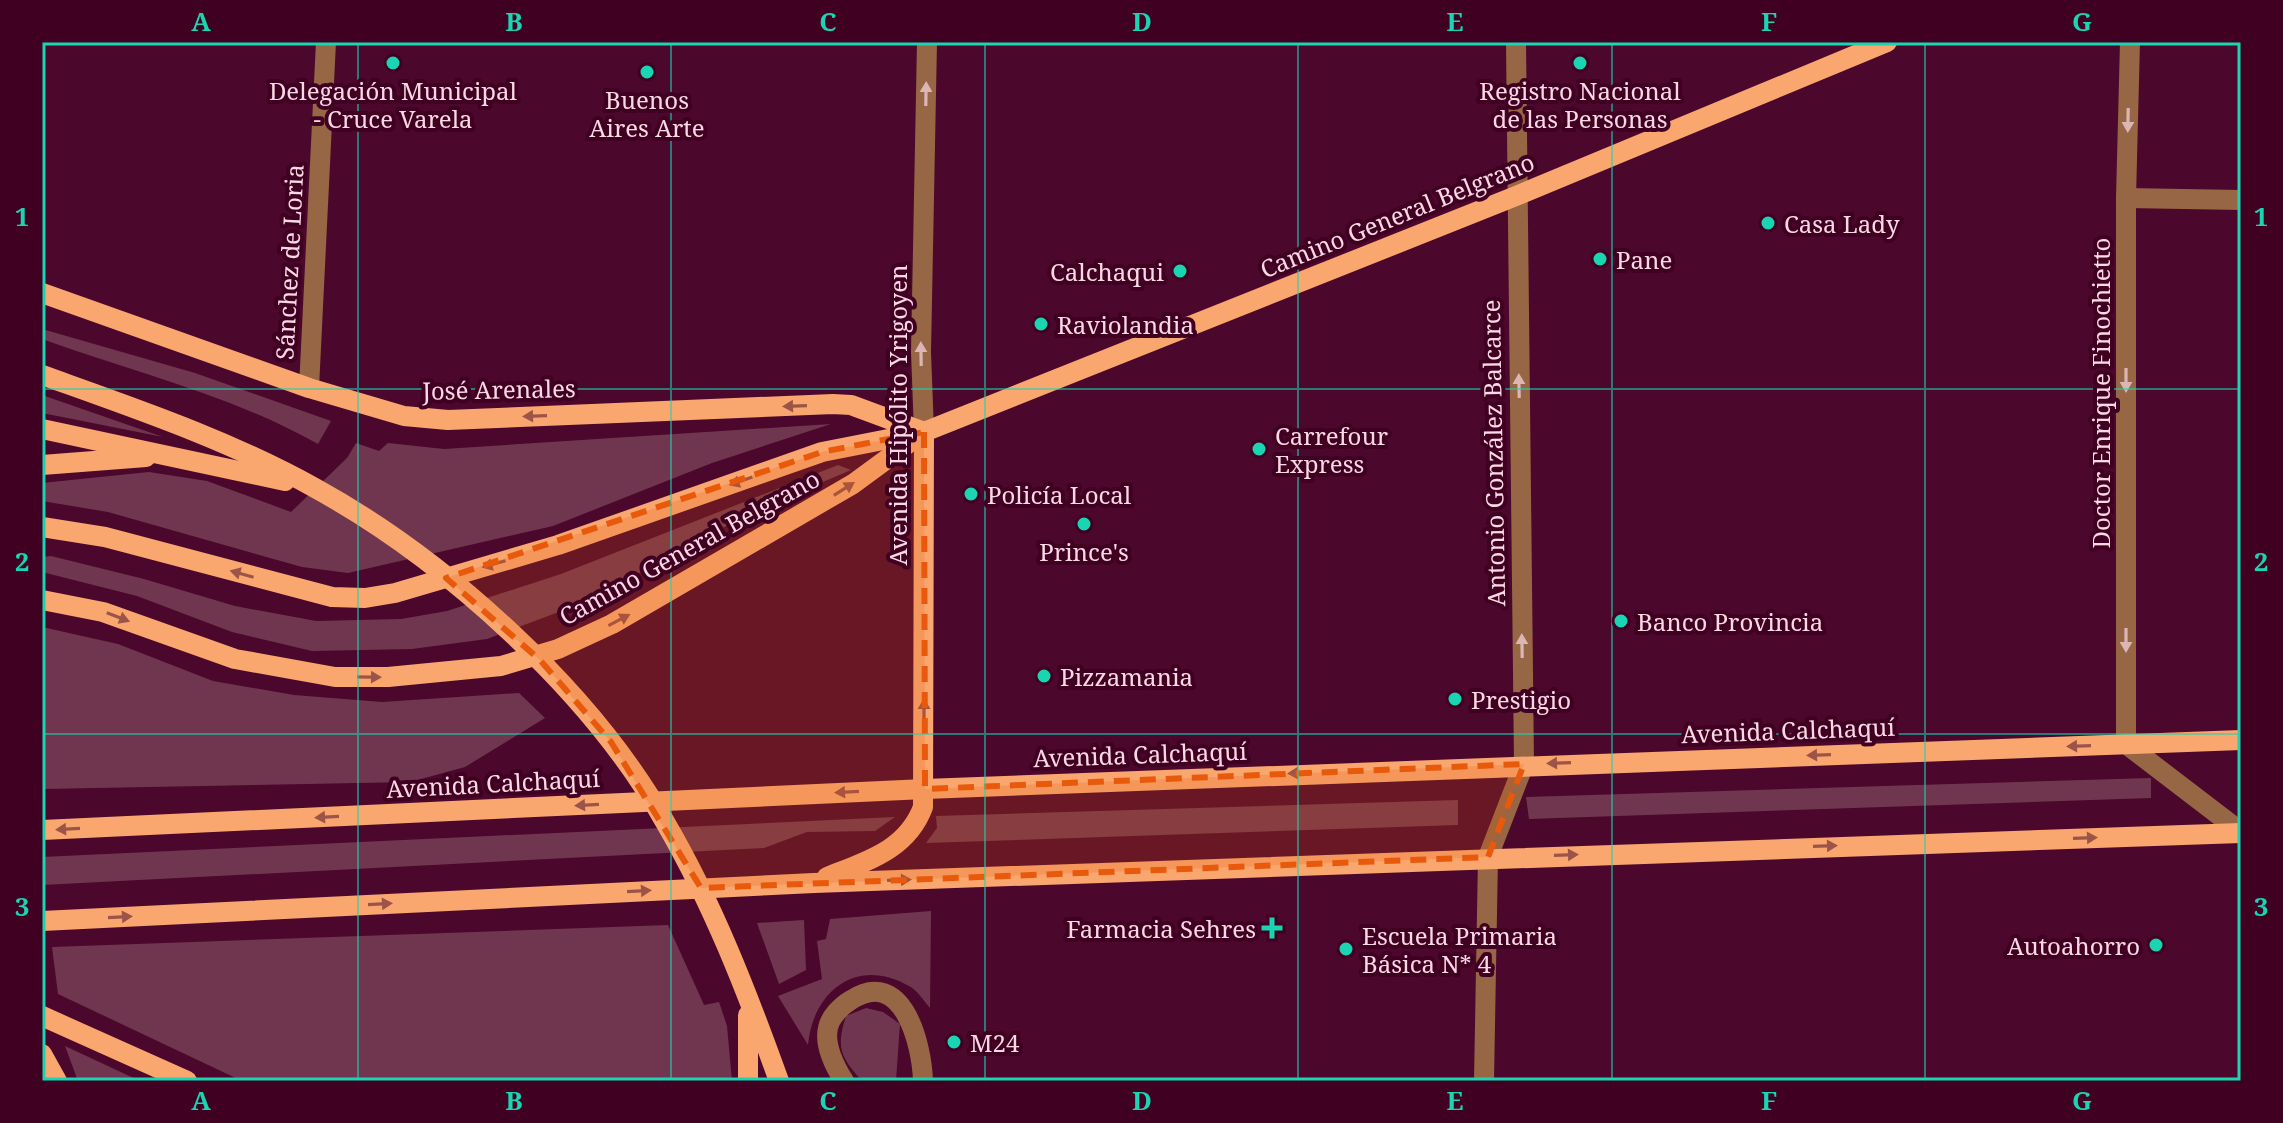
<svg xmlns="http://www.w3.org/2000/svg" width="2283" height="1123" viewBox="0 0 2283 1123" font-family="'Noto Serif',serif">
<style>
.green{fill:#71364f}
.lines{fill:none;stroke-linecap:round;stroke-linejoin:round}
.minor{stroke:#976644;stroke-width:20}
.major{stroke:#f9a76f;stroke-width:20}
.oneway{fill:#dcb6b4}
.oneway2{fill:#9c5448}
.marked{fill:#e8590c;fill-opacity:0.2;stroke:#e8590c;stroke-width:6;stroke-dasharray:16 10;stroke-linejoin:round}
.grid{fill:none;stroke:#1ad5b2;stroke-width:2;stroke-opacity:0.55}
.poi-dot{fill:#1ad5b2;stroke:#400022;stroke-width:3}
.labels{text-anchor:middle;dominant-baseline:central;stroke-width:8;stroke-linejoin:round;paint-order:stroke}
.poi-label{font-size:24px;fill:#fad8e4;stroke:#400022;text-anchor:start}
.street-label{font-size:24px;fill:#fad8e4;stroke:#400022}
.neatline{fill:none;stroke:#1ad5b2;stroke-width:3}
.grid-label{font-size:26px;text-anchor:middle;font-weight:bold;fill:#1ad5b2}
</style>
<rect width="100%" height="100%" fill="#4c072c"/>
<g class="green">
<path d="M42 329 195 373 331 421 318 444C231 395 136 373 42 339Z"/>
<path d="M42 395 163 437 42 413Z"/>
<path d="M831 424 712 463 553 526 348 573 302 567 108 512 42 501V483L149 472 207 481 291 512 347 458 356 443 379 451 388 443 444 449Z"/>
<path d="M838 465 851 470 750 513 588 601 487 639 412 649 312 651 232 632 137 596 42 572V557L51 556 144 579 235 606 316 621 401 619 447 611 561 574Z"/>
<path d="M42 627 118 644 213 681 294 695 382 702 519 693 545 718 465 767 410 782 42 789Z"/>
<path d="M2151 778V798L1529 819 1526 797Z"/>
<path d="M1458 800V825L926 843 937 828 936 816Z"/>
<path d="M895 817 875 831 807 832 764 848 42 885V857Z"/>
<path d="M931 911 930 1008C924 1001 917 990 909 986 857 956 813 991 808 1045L778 996 822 979 817 941 826 939 830 919Z"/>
<path d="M804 920 806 970 779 984 757 923Z"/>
<path d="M668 925 704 1005 719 1002 727 1026 732 1081H242L58 994 52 947Z"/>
<path d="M866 1008 883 1012 900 1024 896 1081H862C840 1057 836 1047 846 1016Z"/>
<path d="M65 1046 140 1081H78Z"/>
</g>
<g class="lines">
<g class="minor">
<path d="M2130 42 2126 198V744L2241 832"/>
<path d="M2126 198 2241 200"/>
<path d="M309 388 326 42"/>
<path d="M924 432 921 352 927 42"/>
<path d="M844 1081C835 1067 824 1045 828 1028 830 1017 841 1006 851 1000 903 966 922 1045 923 1081"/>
<path d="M1484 1081 1488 857 1524 764 1516 42"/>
</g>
<g class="major">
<path d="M42 293 309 388 404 416 448 420 833 404 851 405 924 432"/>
<path d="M42 375C134 408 229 440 315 488 446 560 591 691 665 822 713 904 747 992 779 1081"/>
<path d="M42 429 285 481"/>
<path d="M42 465 146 457"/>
<path d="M42 527 105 537 332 597 365 598 395 593 558 545 822 452 924 432 1516 196 1887 42"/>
<path d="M42 600 103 612 235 659 335 677H388L501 666 558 649 612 624 853 484 917 437"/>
<path d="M42 830 925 789 2241 740"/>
<path d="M827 877C867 861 907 850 923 807L924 432"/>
<path d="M42 921 814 883 2241 833"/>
<path d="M748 1015V1081"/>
<path d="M42 1016 187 1081"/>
<path d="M42 1054 57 1081"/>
</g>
</g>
<defs><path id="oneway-solid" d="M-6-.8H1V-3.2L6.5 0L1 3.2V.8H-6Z" transform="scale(2)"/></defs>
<g class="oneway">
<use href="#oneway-solid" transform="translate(926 94) rotate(-89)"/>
<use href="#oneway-solid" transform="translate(2128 120) rotate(91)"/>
<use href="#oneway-solid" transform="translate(921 354) rotate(-91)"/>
<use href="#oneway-solid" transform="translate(2126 380) rotate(90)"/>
<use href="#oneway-solid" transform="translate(1519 386) rotate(-91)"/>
<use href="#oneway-solid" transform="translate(2126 640) rotate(90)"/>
<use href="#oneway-solid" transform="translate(1522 646) rotate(-91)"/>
</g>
<g class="oneway2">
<use href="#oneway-solid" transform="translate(795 406) rotate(178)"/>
<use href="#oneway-solid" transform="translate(535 416) rotate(178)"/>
<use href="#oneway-solid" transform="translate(741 481) rotate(161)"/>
<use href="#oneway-solid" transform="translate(844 489) rotate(-32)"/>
<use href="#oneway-solid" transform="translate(494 564) rotate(164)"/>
<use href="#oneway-solid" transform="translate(242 574) rotate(-164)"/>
<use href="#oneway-solid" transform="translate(118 617) rotate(21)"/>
<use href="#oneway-solid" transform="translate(619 620) rotate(-28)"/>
<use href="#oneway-solid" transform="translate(369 677) rotate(1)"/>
<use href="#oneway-solid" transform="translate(924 711) rotate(-90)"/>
<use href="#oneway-solid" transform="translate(2079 746) rotate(178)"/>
<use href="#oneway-solid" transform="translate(1819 755) rotate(178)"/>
<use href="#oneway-solid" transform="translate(1559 763) rotate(178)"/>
<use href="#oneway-solid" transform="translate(1300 773) rotate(178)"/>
<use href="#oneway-solid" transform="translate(847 792) rotate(177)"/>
<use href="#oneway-solid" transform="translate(587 805) rotate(177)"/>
<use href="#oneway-solid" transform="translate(327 817) rotate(177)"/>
<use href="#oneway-solid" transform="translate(68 829) rotate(177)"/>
<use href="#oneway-solid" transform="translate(2085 838) rotate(-2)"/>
<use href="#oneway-solid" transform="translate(1825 846) rotate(-2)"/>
<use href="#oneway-solid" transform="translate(1566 855) rotate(-2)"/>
<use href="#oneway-solid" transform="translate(899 880) rotate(-2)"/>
<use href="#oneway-solid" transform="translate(639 891) rotate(-3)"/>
<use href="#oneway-solid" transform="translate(380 904) rotate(-3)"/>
<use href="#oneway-solid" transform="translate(120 917) rotate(-3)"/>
</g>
<path class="marked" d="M924 432 925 789 1524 764 1488 857 701 888 611 742 540 660 446 578 822 452Z"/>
<path class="grid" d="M358 42V1081M671 42V1081M985 42V1081M1298 42V1081M1612 42V1081M1925 42V1081M42 389H2241M42 734H2241"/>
<g class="poi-dot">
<circle cx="393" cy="63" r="8"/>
<circle cx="1580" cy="63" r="8"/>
<circle cx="647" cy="72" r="8"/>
<circle cx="1768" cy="223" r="8"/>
<circle cx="1600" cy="259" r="8"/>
<circle cx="1180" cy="271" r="8"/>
<circle cx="1041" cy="324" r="8"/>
<circle cx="1259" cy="449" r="8"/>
<circle cx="971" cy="494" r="8"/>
<circle cx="1084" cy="524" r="8"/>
<circle cx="1621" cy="621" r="8"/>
<circle cx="1044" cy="676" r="8"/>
<circle cx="1455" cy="699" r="8"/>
<path d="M1268 916h8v8h8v8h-8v8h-8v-8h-8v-8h8z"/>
<circle cx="2156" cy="945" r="8"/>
<circle cx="1346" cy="949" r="8"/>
<circle cx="954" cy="1042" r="8"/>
</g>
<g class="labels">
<g class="poi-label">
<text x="393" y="90" text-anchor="middle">Delegación Municipal<tspan x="393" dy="28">- Cruce Varela</tspan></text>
<text x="1580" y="90" text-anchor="middle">Registro Nacional<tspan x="1580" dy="28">de las Personas</tspan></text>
<text x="647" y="99" text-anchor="middle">Buenos<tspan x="647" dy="28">Aires Arte</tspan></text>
<text x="1784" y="223">Casa Lady</text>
<text x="1616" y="259">Pane</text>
<text x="1164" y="271" text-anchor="end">Calchaqui</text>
<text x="1057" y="324">Raviolandia</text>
<text x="1275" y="435">Carrefour<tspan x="1275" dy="28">Express</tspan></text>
<text x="987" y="494">Policía Local</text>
<text x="1084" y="551" text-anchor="middle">Prince's</text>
<text x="1637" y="621">Banco Provincia</text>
<text x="1060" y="676">Pizzamania</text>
<text x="1471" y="699">Prestigio</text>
<text x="1256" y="928" text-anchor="end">Farmacia Sehres</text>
<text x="1362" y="935">Escuela Primaria<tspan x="1362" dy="28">Básica N* 4</tspan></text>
<text x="2140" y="945" text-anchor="end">Autoahorro</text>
<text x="970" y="1042">M24</text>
</g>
<g class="street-label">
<text transform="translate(1397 215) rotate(-22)">Camino General Belgrano</text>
<text transform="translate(289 262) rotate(-87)">Sánchez de Loria</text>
<text transform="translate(499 389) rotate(-1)">José Arenales</text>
<text transform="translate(2100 393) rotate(-90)">Doctor Enrique Finochietto</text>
<text transform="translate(897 415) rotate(-90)">Avenida Hipólito Yrigoyen</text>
<text transform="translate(1493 453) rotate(-91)">Antonio González Balcarce</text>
<text transform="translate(689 547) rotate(-29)">Camino General Belgrano</text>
<text transform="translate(1788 730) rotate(-2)">Avenida Calchaquí</text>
<text transform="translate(1140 754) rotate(-2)">Avenida Calchaquí</text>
<text transform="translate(493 783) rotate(-3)">Avenida Calchaquí</text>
</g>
</g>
<rect width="2283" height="1123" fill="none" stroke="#400022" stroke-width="88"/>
<rect x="44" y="44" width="2195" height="1035" class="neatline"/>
<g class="grid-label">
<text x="201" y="31">A</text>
<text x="514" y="31">B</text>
<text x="828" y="31">C</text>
<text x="1142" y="31">D</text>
<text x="1455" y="31">E</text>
<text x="1769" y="31">F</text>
<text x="2082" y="31">G</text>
<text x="22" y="226">1</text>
<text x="2261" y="226">1</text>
<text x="22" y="571">2</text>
<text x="2261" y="571">2</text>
<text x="22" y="916">3</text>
<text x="2261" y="916">3</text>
<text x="201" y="1110">A</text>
<text x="514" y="1110">B</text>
<text x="828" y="1110">C</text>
<text x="1142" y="1110">D</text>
<text x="1455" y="1110">E</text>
<text x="1769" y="1110">F</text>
<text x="2082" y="1110">G</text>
</g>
</svg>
